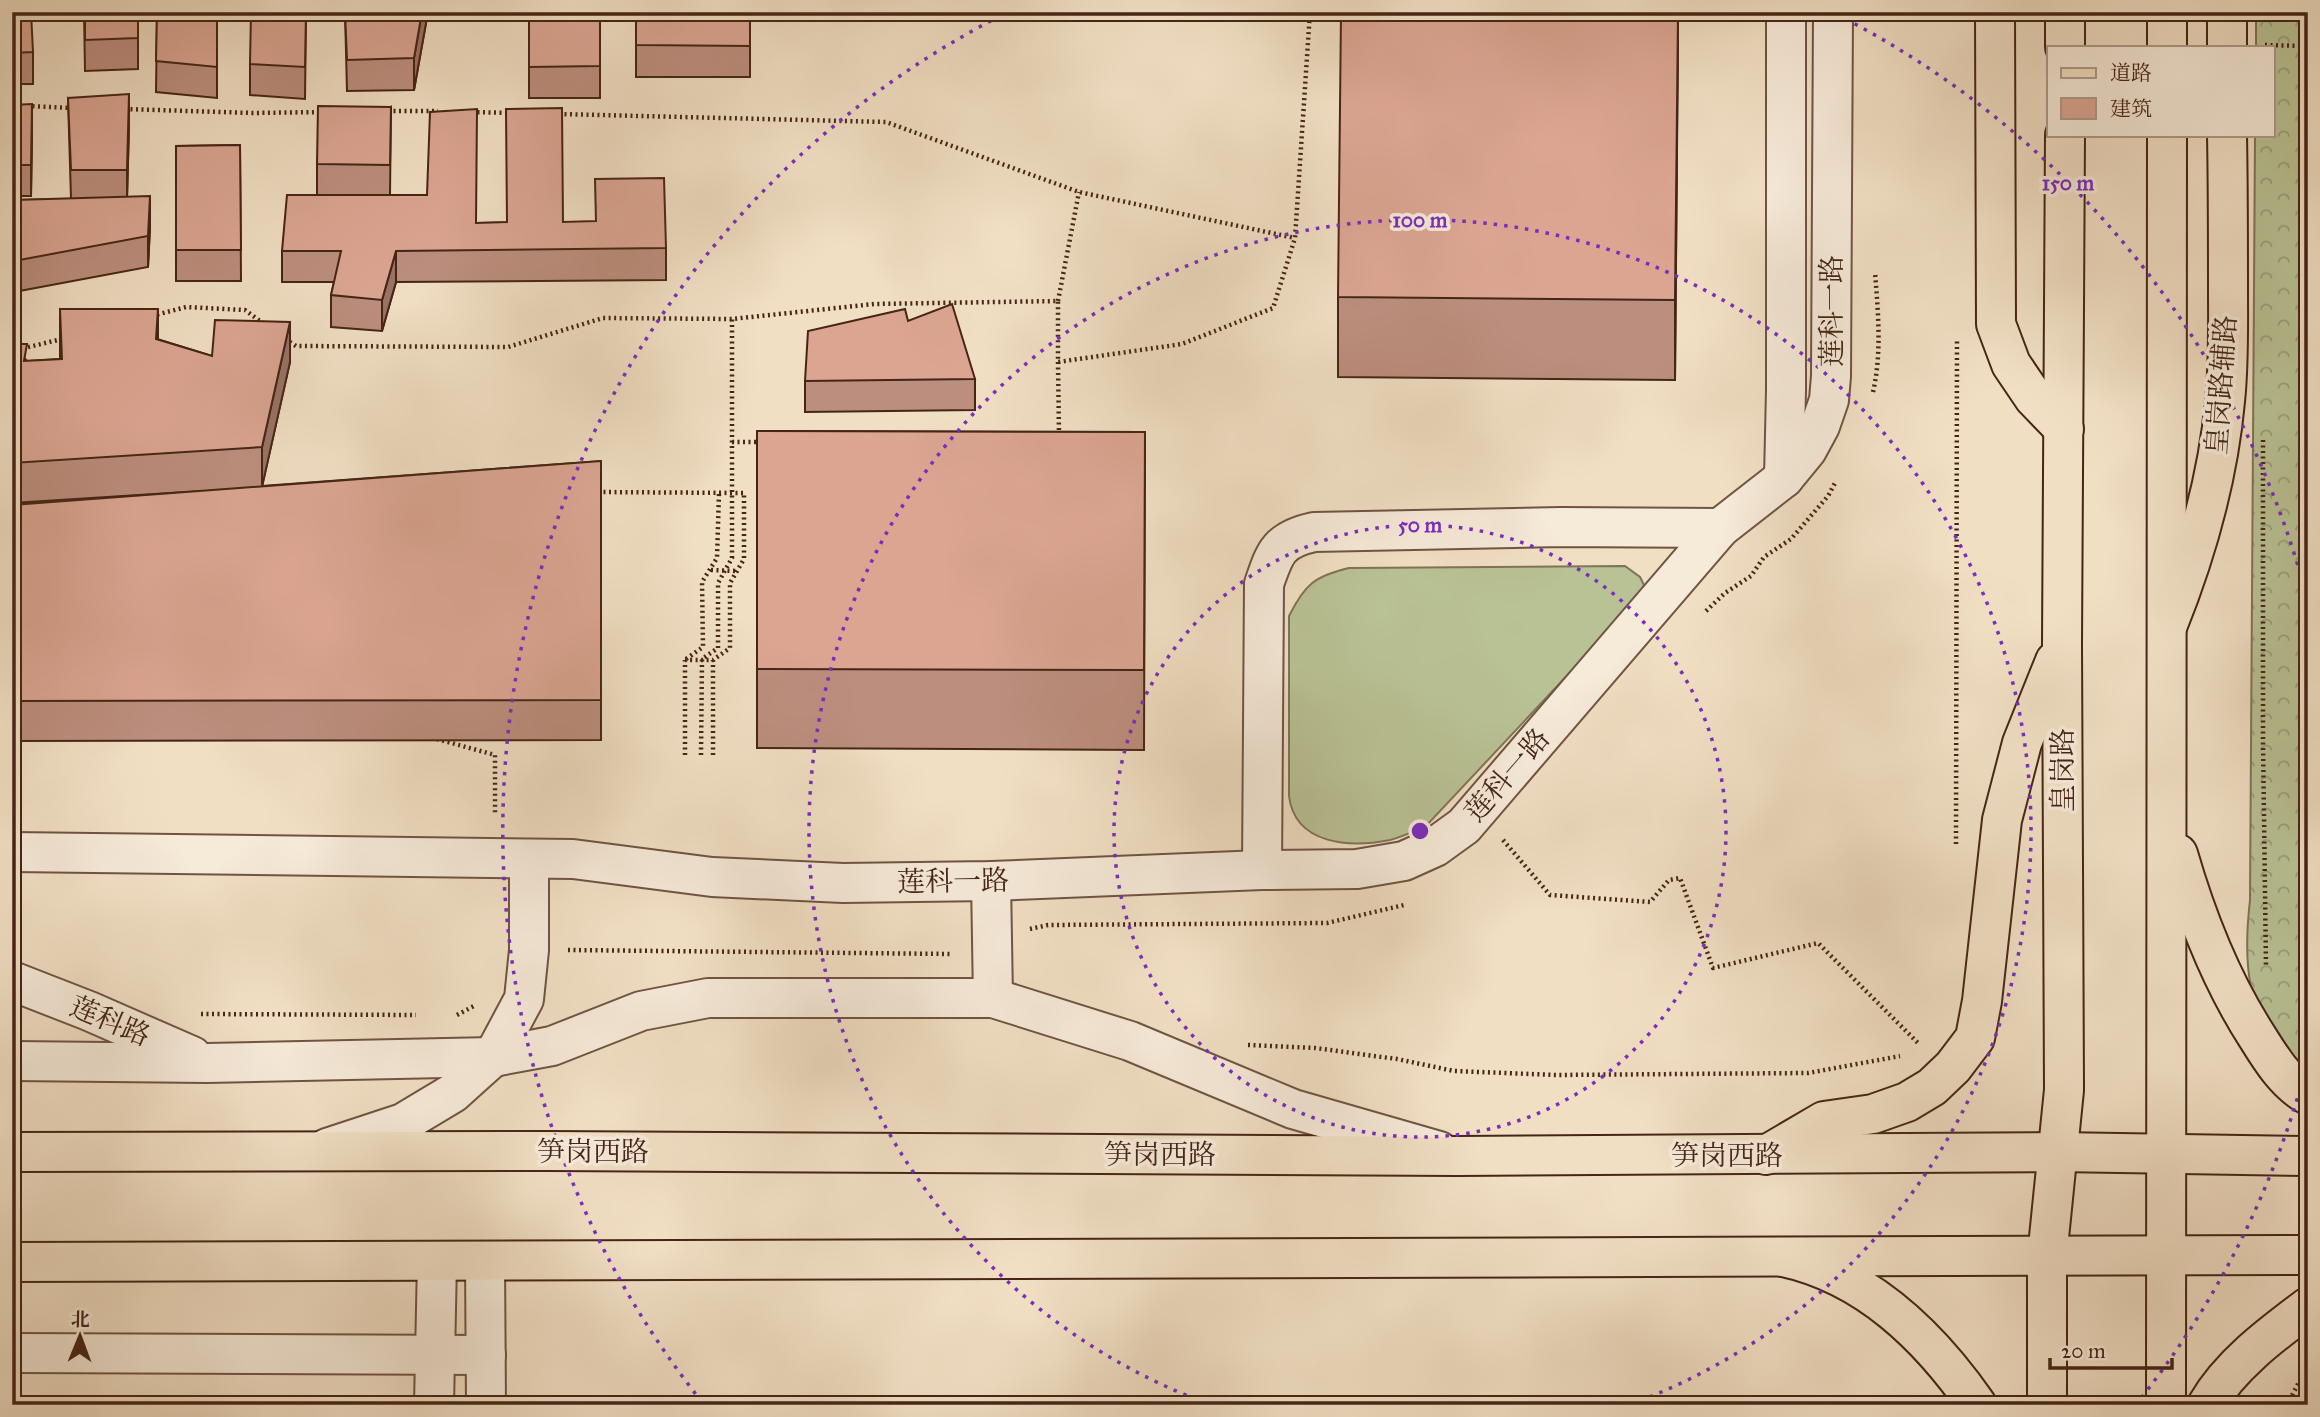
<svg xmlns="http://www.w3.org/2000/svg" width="2320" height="1417" viewBox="0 0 2320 1417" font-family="'IM FELL Great Primer','Noto Serif SC',serif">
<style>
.grass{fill:#b9c295;stroke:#7f7456;stroke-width:2}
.forest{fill:url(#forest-crowns);stroke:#7f7456;stroke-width:2}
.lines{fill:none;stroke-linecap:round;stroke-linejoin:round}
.minor-casing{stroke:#705442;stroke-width:42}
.major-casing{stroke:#452516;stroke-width:42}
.highway-casing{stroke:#452516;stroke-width:42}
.path{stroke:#452516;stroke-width:4.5;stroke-dasharray:2 3.5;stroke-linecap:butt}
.minor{stroke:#f6ead9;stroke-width:38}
.major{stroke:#f1dfc4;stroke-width:38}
.highway{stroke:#f1dfc4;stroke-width:38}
.wall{fill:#bc8e7e;stroke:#452516;stroke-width:2}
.shaded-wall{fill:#997466;stroke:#452516;stroke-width:2}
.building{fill:#dba592;stroke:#452516;stroke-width:2}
.ring{fill:none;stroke:#7b2cbf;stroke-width:3.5;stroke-dasharray:3.5 7}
.labels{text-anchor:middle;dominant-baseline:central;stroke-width:7;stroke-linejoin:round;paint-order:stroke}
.street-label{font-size:28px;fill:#452516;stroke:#f6ead9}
.centre{fill:#7b2cbf;stroke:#f6ead9;stroke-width:3.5}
.ring-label{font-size:21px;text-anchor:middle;font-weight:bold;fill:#7b2cbf;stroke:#f6ead9;stroke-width:7;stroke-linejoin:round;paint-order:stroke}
</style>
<defs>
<pattern id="forest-crowns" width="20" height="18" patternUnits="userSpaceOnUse" patternTransform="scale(1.75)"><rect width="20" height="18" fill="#b9c295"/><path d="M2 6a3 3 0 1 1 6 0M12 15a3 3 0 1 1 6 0" fill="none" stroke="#989d79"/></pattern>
</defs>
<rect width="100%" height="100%" fill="#f1dfc4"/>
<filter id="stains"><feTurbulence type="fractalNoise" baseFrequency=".00286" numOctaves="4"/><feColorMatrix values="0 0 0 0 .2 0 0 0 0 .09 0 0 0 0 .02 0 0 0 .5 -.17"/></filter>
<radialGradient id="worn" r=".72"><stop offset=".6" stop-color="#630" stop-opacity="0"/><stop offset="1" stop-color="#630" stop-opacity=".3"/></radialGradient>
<path class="grass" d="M1625 566 1640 577 1644 585 1637 601 1426 826C1414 831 1402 837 1390 840 1350 848 1295 845 1289 796V616C1305 584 1315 576 1349 568Z"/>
<path class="forest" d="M2256 12H2308V1077C2293 1058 2274 1038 2262 1017 2243 985 2246 935 2250 900L2255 135H2273V47H2256Z"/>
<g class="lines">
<defs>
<g id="minor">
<path d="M1784 478 1786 390V12"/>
<path d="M12 852 573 859 712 877 843 883 991 881 1262 870 1357 869 1404 861 1435 847 1464 826 1720 528 1784 478 1807 450 1820 426 1829 400 1831 376 1833 12"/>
<path d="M1262 870 1264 584C1275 552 1278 540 1314 532L1561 527 1720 528"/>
<path d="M991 881 993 998"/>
<path d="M12 981 89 1011 192 1056"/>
<path d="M12 1061 207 1063 493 1057 552 1046 641 1011 708 998H993L1130 1041 1293 1109 1439 1151"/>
<path d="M327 1148 403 1123 453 1093 493 1057 524 999 529 950V860"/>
<path d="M485 1261 486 1405"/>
<path d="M12 1353 486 1355"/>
<path d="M434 1405 437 1261"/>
</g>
<g id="major">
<path d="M1995 12 1996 324 2011 364 2034 398 2064 429"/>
<path d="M2227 12V47"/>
<path d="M2167 627C2196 555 2218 478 2225 401 2229 364 2228 326 2228 289 2228 238 2228 186 2227 135"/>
<path d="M12 1152 548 1151 1458 1156 2058 1152 2308 1156"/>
<path d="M12 1262 2308 1255"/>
</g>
<g id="highway">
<path d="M2065 47V12"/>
<path d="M2167 47V12"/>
<path d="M2178 854C2197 920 2221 981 2258 1038 2271 1059 2286 1083 2308 1095"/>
<path d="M1766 1155 1824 1121 1873 1114 1907 1102 1932 1087 1953 1067 1975 1038 1982 1001 2002 820 2022 743 2055 661"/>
<path d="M1783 1257C1867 1275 1929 1336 1977 1405"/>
<path d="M2047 1405V1257L2064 1090 2062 643 2065 135"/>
<path d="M2166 1405 2167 135"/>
<path d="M2207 1405C2230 1365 2272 1334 2308 1307"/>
</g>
</defs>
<use href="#minor" class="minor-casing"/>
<use href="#major" class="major-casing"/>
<use href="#highway" class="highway-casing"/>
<g class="path">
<path d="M2265 45 2308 46"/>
<path d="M27 106 74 108"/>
<path d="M125 109 252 113 323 112"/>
<path d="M388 111H438"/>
<path d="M472 112 512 113"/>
<path d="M559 114 886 122 1079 192 1295 238"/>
<path d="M1058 301 1079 192"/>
<path d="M152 316 186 307 245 310 264 324"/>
<path d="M285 339 296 346 508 347 603 318 732 319 874 304 1058 301V362L1182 344 1273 308 1295 238 1310 12"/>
<path d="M12 351 66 338"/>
<path d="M1058 362 1059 435"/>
<path d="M1873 392C1882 353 1878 312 1875 272"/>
<path d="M2263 440V740L2266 967"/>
<path d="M732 442H763"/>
<path d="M598 492 744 493V559L730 583V648L713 660H685"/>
<path d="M711 570 737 571"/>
<path d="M1706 611 1725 593 1751 576 1764 557 1791 539 1828 496 1835 483"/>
<path d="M686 659 703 647 702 582 717 558 719 493"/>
<path d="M437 739 495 755V813"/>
<path d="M685 755V660"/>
<path d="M701 755 702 659 718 648V583L732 558V319"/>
<path d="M713 755V660"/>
<path d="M1503 840 1550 895 1650 902 1669 880 1680 878 1713 968 1818 943 1919 1044"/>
<path d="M1956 844 1957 338"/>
<path d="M1030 929 1048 925 1327 923 1404 905"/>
<path d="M568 950 951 954"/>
<path d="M201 1014 416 1015"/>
<path d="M457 1015 474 1006"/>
<path d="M1248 1045 1315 1048 1397 1059 1454 1071 1556 1075 1808 1073 1900 1056"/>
<path d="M2287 1405 2299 1382 2308 1377"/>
</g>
<use href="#minor" class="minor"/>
<use href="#major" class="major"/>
<use href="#highway" class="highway"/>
</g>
<g class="wall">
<path d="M12 12 33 52V84H12Z"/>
<path d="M84 12H138V69L85 71Z"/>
<path d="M157 12H241V16L217 17V98L156 92Z"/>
<path d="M306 12 305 99 250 95V64Z"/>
<path d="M345 12H428L414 90 347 91Z"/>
<rect x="529" y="12" width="71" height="86"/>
<rect x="636" y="12" width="114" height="65"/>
<path d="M1678 12 1675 380 1338 377V297Z"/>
<path d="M68 98 129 125 127 197 150 227 148 267 14 292V200L71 199Z"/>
<path d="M12 105 32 135 31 196H12Z"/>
<path d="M391 107 390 195 476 223 563 222 666 248V280L396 282 382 331 331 327V295L334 282H282V251L317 195V164Z"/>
<path d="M240 145 241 281H176V146Z"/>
<path d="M60 309 212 356 290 362 262 486 601 461V740L12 741V505L202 491 12 503V344L27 361 60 359Z"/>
<path d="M908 321 975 379V410L805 412V381Z"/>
<path d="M757 431 1145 432 1144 750 757 748Z"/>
</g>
<g class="shaded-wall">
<path d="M422 12H428L414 90V58Z"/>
<path d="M1678 12V37L1675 380V300Z"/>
<path d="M129 94V125L127 201V170Z"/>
<path d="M32 104V135L31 196V165Z"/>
<path d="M150 196V227L148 267V236Z"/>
<path d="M396 251V282L382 331V300Z"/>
<path d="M158 309V349L156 339Z"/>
<path d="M290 322V362L262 487V447Z"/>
</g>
<g class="building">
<path d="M12 12H31L33 52 12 53Z"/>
<path d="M85 12H138V38L85 40Z"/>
<path d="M157 12H217V67L156 61Z"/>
<path d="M251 12H306L305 67 250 64Z"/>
<path d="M345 12H422L414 58 347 60Z"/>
<path d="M529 12H600V66L529 67Z"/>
<path d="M636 12H750V46L636 45Z"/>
<path d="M1341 12H1678L1675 300 1338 297Z"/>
<path d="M129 94 127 170H71L68 98Z"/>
<path d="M32 104 31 165H12V105Z"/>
<path d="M318 106 391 107 390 165 317 164Z"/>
<path d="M562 108 563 222 596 221 595 179 664 178 666 248 396 251 382 300 331 295 341 251H282L287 195H427L430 112 477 109 476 223 507 222 506 109Z"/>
<path d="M240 145 241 250H176V146Z"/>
<path d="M150 196 148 236 14 261V200Z"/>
<path d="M952 304 975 379 805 381 808 331 905 309 908 321Z"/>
<path d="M60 309H158L156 339 212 356 215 320 290 322 262 447 12 463V344H27L24 361 62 359Z"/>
<path d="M757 431 1145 432 1144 670 757 669Z"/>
<path d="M601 461V700L12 701V505Z"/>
</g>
<g class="ring">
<circle cx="1420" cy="831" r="306"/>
<path d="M1206 1403A611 611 0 1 1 1634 1403"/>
<path d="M2306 1068A917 917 0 0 1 2138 1402M702 1402A917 917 0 0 1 1004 14M1836 14A917 917 0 0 1 2306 594"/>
</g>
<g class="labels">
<g class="street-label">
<text transform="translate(1831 311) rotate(-90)">莲科一路</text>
<text transform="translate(2221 385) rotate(-86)">皇岗路辅路</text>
<text transform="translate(2062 770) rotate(-90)">皇岗路</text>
<text transform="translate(1507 775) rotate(-49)">莲科一路</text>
<text transform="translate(953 881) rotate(-1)">莲科一路</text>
<text transform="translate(110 1021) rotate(23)">莲科路</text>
<text x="593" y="1151">笋岗西路</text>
<text x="1160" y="1154">笋岗西路</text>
<text x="1727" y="1155">笋岗西路</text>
</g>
</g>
<circle cx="1420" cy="831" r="10" class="centre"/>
<g class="ring-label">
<text x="2068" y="190">150 m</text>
<text x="1420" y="227">100 m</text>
<text x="1420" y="532">50 m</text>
</g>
<rect width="2320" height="1417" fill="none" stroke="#f1dfc4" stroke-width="42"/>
<rect x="14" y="14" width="2292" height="1389" fill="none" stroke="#452516" stroke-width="3.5"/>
<rect x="21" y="21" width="2278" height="1375" fill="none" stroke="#452516" stroke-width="2"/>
<rect x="2047" y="46" width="228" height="91" fill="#f6ead9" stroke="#af9b8b" stroke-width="2"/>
<rect x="2061" y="68" width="35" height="10" fill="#f1dfc4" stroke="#af9b8b" stroke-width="2"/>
<text x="2110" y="80" font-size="21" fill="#452516">道路</text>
<rect x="2061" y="98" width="35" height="21" fill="#dba592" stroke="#af9b8b" stroke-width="2"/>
<text x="2110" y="116" font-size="21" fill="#452516">建筑</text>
<g transform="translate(80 1336) rotate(1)" stroke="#f6ead9" stroke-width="5" paint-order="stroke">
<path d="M0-5L12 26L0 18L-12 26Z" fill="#452516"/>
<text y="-10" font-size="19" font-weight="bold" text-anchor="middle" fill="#452516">北</text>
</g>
<path d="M2050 1358v10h122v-10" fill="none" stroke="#452516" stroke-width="3.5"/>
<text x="2061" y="1358" font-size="21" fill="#452516" stroke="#f6ead9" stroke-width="5" paint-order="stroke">20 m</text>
<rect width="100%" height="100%" filter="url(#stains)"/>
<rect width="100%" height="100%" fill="url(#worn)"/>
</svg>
